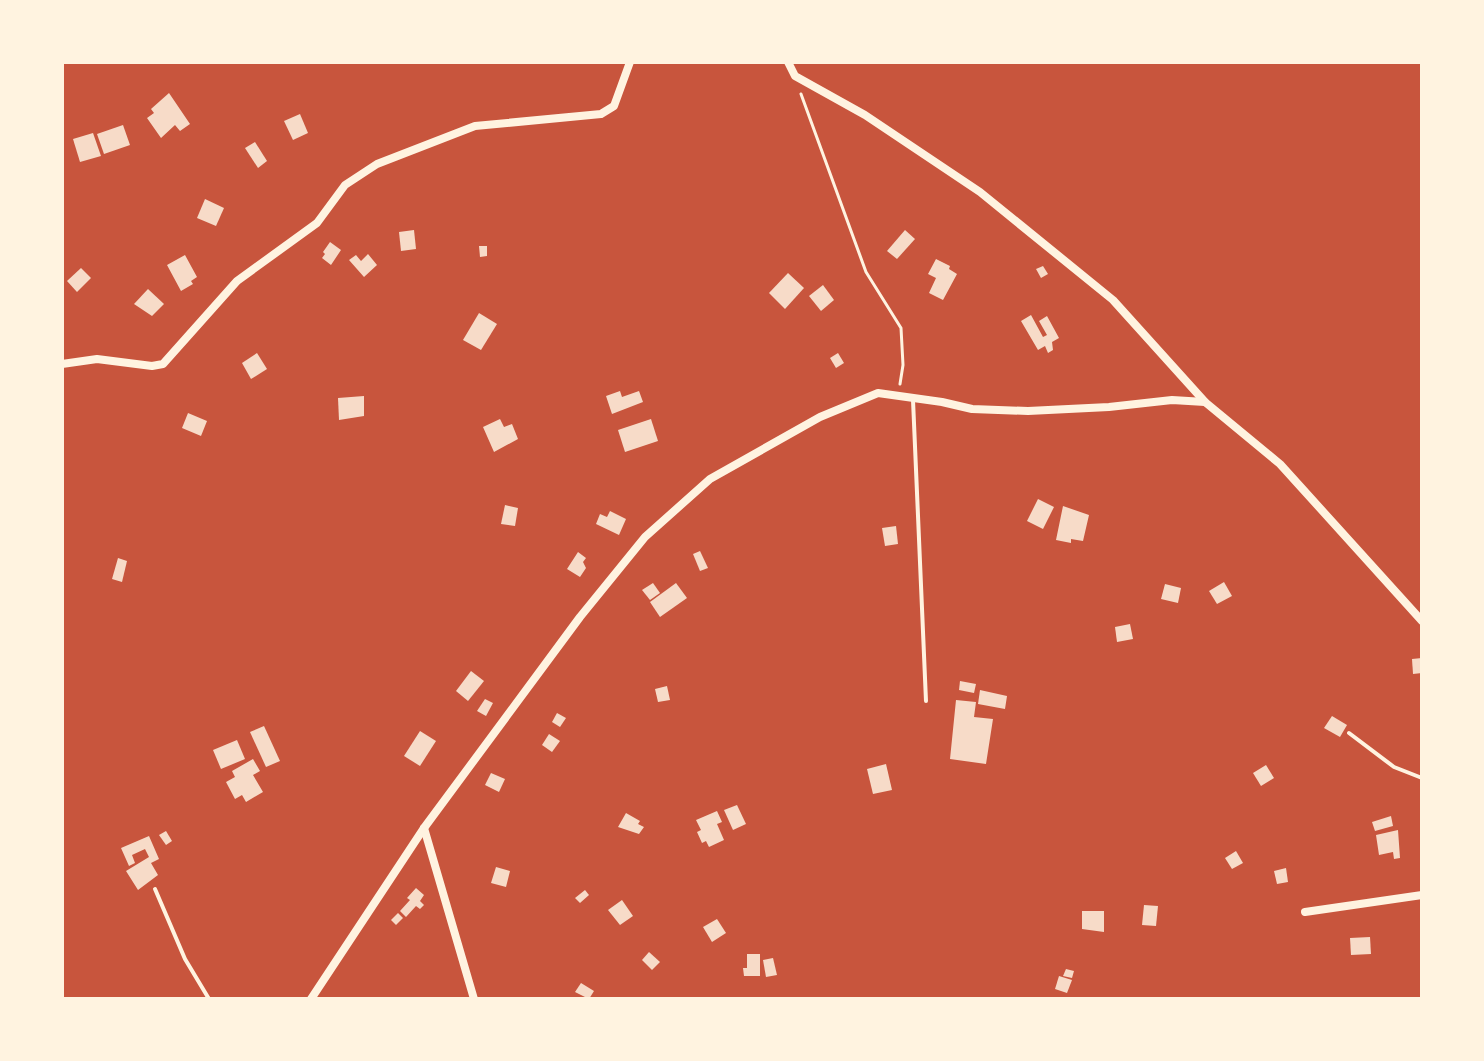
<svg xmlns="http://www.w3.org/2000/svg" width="1484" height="1061" viewBox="0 0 1484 1061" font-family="'Work Sans',sans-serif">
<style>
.building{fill:#f7dbc8}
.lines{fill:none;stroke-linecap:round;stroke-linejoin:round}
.path{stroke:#fff3e0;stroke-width:3}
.service{stroke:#fff3e0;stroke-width:4}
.minor{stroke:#fff3e0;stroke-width:8}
</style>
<rect width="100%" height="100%" fill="#c8553d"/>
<g class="building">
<path d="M169 93 190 124 180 131 175 125 161 138 147 118 154 113 151 109Z"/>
<path d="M300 114 308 133 293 140 284 121Z"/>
<path d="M123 125 130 145 104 154 97 134Z"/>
<path d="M93 133 101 156 80 162 73 139Z"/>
<path d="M255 142 267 161 258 168 245 148Z"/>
<path d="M205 199 224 208 216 226 197 218Z"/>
<path d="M414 230 416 249 401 251 399 232Z"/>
<path d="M905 230 915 239 897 259 887 251Z"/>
<path d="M330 242 341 250 331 265 322 258 325 254 323 252Z"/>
<path d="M479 246H487V256L480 257Z"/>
<path d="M368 254 377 265 364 277 349 260 356 255 361 261Z"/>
<path d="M185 255 197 277 191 281 193 284 181 291 167 265Z"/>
<path d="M936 259 950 266 949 269 957 274 943 300 929 293 936 278 928 274Z"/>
<path d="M1043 266 1048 274 1041 278 1036 269Z"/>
<path d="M81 268 91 278 77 292 67 281Z"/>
<path d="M788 273 804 288 785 309 769 293Z"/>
<path d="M823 285 834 300 821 311 809 296Z"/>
<path d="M148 289 164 304 152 316 134 304Z"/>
<path d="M479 313 497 324 481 350 463 340Z"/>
<path d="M1031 315 1043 337 1047 335 1039 321 1047 316 1059 338 1052 342 1053 350 1048 353 1045 346 1038 350 1021 321Z"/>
<path d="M257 353 267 369 251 379 242 363Z"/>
<path d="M838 353 844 363 836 368 830 358Z"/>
<path d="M620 391 622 397 639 391 643 402 612 414 606 396Z"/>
<path d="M364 396V416L339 420 338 398Z"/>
<path d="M188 413 207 421 201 436 182 428Z"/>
<path d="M500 419 504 427 512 424 518 439 494 452 483 427Z"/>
<path d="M651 419 658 441 625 452 618 430Z"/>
<path d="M1038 499 1054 507 1043 529 1027 521Z"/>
<path d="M505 505 518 508 515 526 501 524Z"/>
<path d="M1063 506 1089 515 1083 541 1071 539V543L1056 540Z"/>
<path d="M610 511 626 519 619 535 596 524 600 514 607 517Z"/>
<path d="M896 526 898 544 885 546 882 528Z"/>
<path d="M700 551 708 568 700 571 693 554Z"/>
<path d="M578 552 586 558 583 562 586 568 580 577 567 569Z"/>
<path d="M118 558 127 561 122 582 112 579Z"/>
<path d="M1224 582 1232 596 1217 604 1209 591Z"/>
<path d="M653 583 660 593 650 600 642 590Z"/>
<path d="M676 583 687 598 660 617 650 602Z"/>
<path d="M1165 584 1181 588 1178 603 1161 599Z"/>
<path d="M1130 624 1133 639 1117 642 1115 627Z"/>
<path d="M1422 658V673L1413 674 1412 659Z"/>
<path d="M471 671 484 681 468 701 456 691Z"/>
<path d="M960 681 976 684 974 693 959 690Z"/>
<path d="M667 686 670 700 658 702 655 689Z"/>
<path d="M980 690 1007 696 1005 709 978 704Z"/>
<path d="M485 699 493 703 486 716 477 711Z"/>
<path d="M956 700 976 702 974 717 993 719 986 764 950 759Z"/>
<path d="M557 713 566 718 560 727 552 722Z"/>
<path d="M1332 716 1347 725 1340 737 1324 728Z"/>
<path d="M264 726 280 761 266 767 250 732Z"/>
<path d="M420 731 436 741 420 766 404 756Z"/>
<path d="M549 734 560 741 552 752 542 745Z"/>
<path d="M237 740 245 759 221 769 213 750Z"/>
<path d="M253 759 260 771 253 775 263 792 246 802 242 795 235 799 226 782 235 777 232 771Z"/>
<path d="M886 764 892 790 873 794 867 769Z"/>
<path d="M1266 765 1274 778 1261 786 1253 773Z"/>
<path d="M491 773 505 779 499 792 485 785Z"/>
<path d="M737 805 746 824 733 830 724 810Z"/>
<path d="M717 811 722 822 717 824 724 840 709 847 706 841 702 843 697 832 701 830 696 820Z"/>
<path d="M626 813 640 821 638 824 644 827 639 834 618 827Z"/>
<path d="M1391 816 1393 826 1375 831 1372 822Z"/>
<path d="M1398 830 1400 858 1394 859 1393 852 1379 855 1376 835Z"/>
<path d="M166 831 172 841 166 845 159 835Z"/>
<path d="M149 836 159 859 151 863 158 875 138 890 126 871 149 857 145 849 132 855 135 863 129 866 121 848Z"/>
<path d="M1236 851 1243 863 1232 869 1225 858Z"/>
<path d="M496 867 510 871 506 887 491 883Z"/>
<path d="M1286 868 1288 882 1277 884 1274 871Z"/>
<path d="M416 888 424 895 420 901 424 905 420 909 416 906 406 917 400 911 410 900 407 898Z"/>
<path d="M585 890 589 895 580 903 575 898Z"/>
<path d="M622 900 633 916 620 925 608 910Z"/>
<path d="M1144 905 1158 906 1156 926 1142 925Z"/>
<path d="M1082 911H1104V932L1082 929Z"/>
<path d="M398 913 403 918 396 925 391 920Z"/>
<path d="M717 919 726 933 712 942 703 927Z"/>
<path d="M1370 937 1371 954 1351 955 1350 938Z"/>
<path d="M649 952 660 962 652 970 642 960Z"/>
<path d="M747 954H760V976H744L743 968H747Z"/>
<path d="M773 958 777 975 766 977 763 960Z"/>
<path d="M1066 969 1074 971 1072 978 1063 976Z"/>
<path d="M1059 976 1072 980 1067 993 1055 989Z"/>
<path d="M581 983 594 991 589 999 575 992Z"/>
</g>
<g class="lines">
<path class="path" d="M801 94 866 272 901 328 903 365 900 384"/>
<g class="service">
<path d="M913 400 926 701"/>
<path d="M1349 733 1394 767 1422 778"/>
<path d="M155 889 185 959 209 999"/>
</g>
<g class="minor">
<path d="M788 62 795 76 865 115 980 192 1113 300 1205 402"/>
<path d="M62 364 97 359 152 366 163 364 237 281 317 223 345 185 377 164 475 126 601 114 614 106 630 62"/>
<path d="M424 828 474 999"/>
<path d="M1305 912 1422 895"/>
<path d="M311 999 424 828 580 617 645 537 710 479 820 417 878 393 942 402 972 409 1028 411 1109 407 1172 400 1205 402 1280 464 1422 621"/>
</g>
</g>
<rect width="1484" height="1061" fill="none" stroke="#fff3e0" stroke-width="128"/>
</svg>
